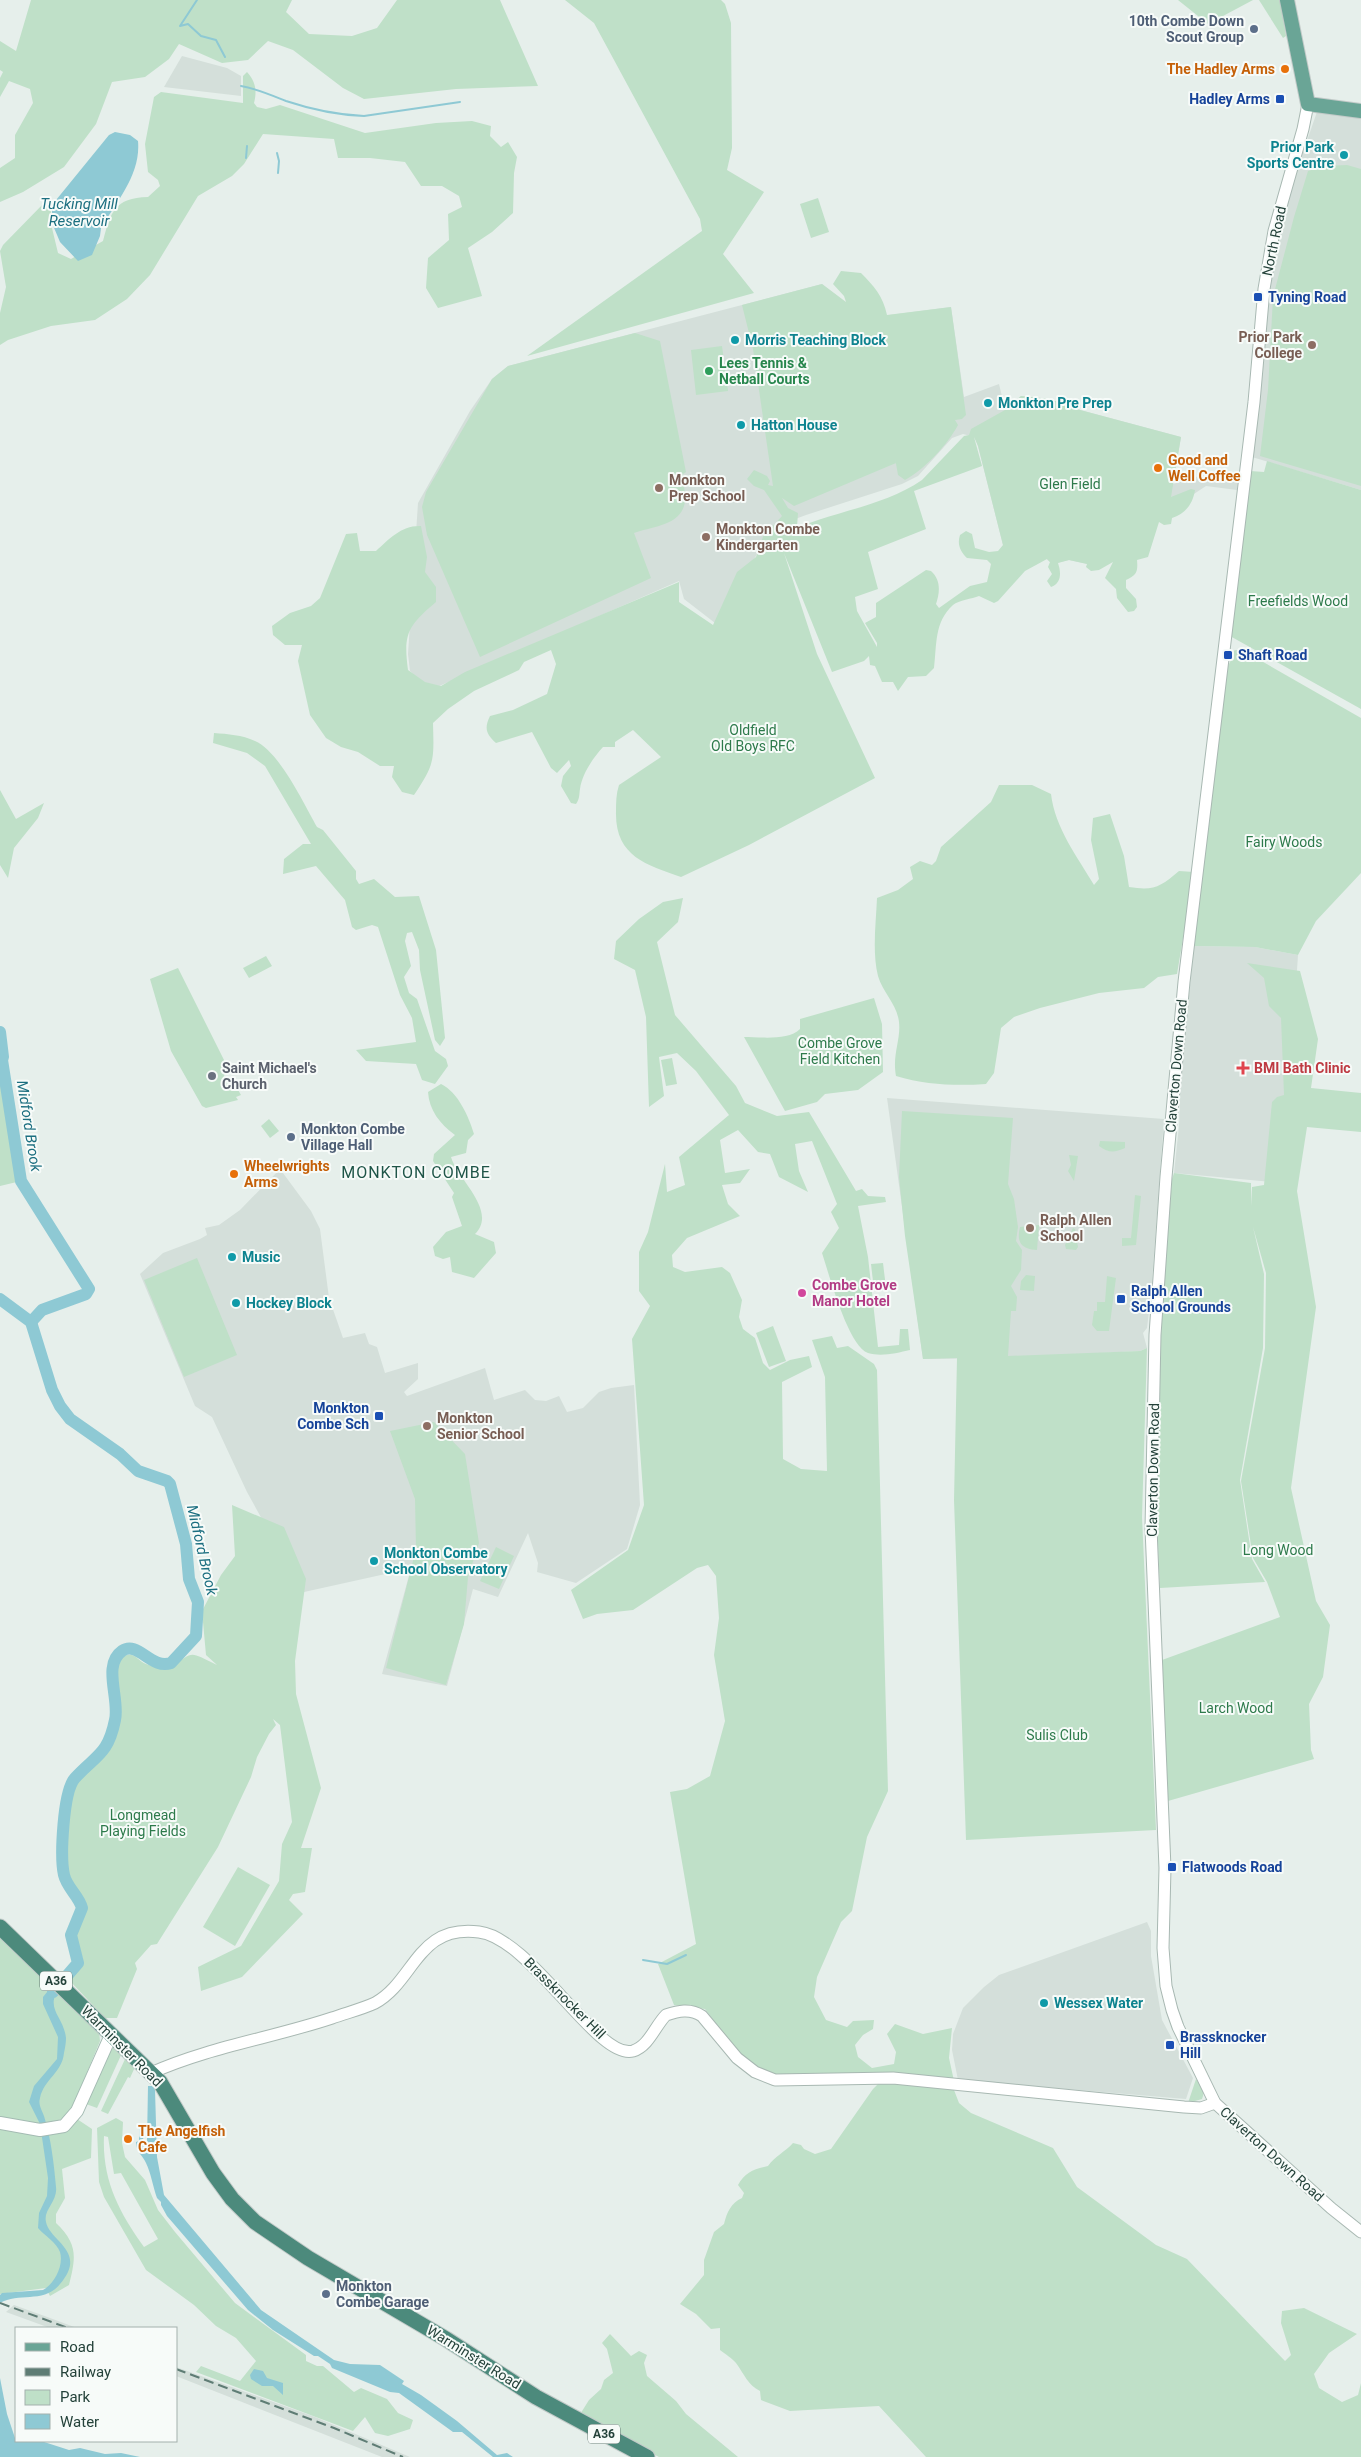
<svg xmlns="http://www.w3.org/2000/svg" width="1361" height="2457" viewBox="0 0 1361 2457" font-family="Roboto,sans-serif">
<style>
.built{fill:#d4dfda}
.green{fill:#bfe0c8;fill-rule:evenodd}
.water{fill:#8ec9d4}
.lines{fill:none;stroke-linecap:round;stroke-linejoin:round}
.stream{stroke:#8ec9d4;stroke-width:2}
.river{stroke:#8ec9d4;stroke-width:12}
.tertiary-casing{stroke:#a8b8b2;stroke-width:13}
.secondary-casing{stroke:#a4bbb3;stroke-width:14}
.primary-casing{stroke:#c2cac8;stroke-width:16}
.trunk-casing{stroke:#c2cac8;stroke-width:17}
.tertiary{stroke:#fff;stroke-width:11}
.secondary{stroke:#fff;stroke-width:12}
.primary{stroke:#6aa596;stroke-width:14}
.trunk{stroke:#4c8a7c;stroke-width:15}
.rail{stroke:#5f7d75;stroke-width:2;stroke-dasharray:10 5;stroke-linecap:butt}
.service-dot{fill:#5c6f8a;stroke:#f7fbf9;stroke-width:2}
.food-dot{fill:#e8710a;stroke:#f7fbf9;stroke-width:2}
.transit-dot{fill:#1a4fb4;stroke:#f7fbf9;stroke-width:2}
.culture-dot{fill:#0f9aa8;stroke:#f7fbf9;stroke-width:2}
.education-dot{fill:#8d6e63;stroke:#f7fbf9;stroke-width:2}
.leisure-dot{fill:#2e9e5b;stroke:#f7fbf9;stroke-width:2}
.health-dot{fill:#e0444e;stroke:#f7fbf9;stroke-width:2}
.worship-dot{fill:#6b7280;stroke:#f7fbf9;stroke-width:2}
.hotel-dot{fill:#d1479c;stroke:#f7fbf9;stroke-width:2}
.labels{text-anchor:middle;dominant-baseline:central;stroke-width:4;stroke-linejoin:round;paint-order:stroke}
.shield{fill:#f7fbf9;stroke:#637a73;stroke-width:1}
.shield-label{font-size:12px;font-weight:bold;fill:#24423a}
.service-label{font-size:14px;font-weight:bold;fill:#4e5e75;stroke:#f7fbf9;text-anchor:start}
.food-label{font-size:14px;font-weight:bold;fill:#c56008;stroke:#f7fbf9;text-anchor:start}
.transit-label{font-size:14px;font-weight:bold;fill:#164399;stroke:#f7fbf9;text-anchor:start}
.culture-label{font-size:14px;font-weight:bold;fill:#0d838f;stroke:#f7fbf9;text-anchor:start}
.street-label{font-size:14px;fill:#24423a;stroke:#f7fbf9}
.education-label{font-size:14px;font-weight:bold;fill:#785e54;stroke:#f7fbf9;text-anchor:start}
.leisure-label{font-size:14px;font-weight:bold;fill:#27864d;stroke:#f7fbf9;text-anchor:start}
.park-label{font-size:14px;fill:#2d7a4b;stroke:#f7fbf9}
.worship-label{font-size:14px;font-weight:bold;fill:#5b616d;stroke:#f7fbf9;text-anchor:start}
.health-label{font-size:14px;font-weight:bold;fill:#be3a42;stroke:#f7fbf9;text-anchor:start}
.hotel-label{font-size:14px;font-weight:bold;fill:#b23c85;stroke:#f7fbf9;text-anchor:start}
.water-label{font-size:15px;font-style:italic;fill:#1c6f80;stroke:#f7fbf9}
.quarter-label{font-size:16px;letter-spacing:1px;fill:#1f5548;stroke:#f7fbf9}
</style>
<rect width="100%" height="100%" fill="#e6efeb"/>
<g class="built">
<path d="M182 56 227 68 241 76V96L164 87Z"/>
<path d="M1318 109 1361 117V490L1252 457 1268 286 1286 201Z"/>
<path d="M822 284 866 318 951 307 964 397 999 384 1005 409 1021 396 1051 399 1069 407 1181 437 1173 484 1219 470 1238 473 1237 490 1206 486 1088 564 1069 560 1052 564 1038 551 1004 549 978 446 975 437 963 434 952 438 918 476 902 484 806 515 782 524 770 533 715 623 684 599 679 581 437 687 423 685 410 671 408 654 418 503 470 411 492 379 508 366Z"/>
<path d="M1194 946 1255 947 1298 955 1283 1183 1174 1173 1179 1126 1181 1075Z"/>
<path d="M887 1098 1164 1119 1151 1294 1147 1328 1143 1333 1147 1348 1140 1351 1007 1358 923 1359Z"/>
<path d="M280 1169 311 1211 320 1229 329 1298 343 1338 365 1333 369 1344 377 1347 385 1373 418 1363V1379L404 1392 407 1396 485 1368 494 1400 525 1390 535 1400 546 1401 559 1396 567 1412 583 1408 599 1392 611 1388 634 1385 640 1505 627 1549 576 1583 537 1572 538 1563 528 1533 498 1597 473 1589 447 1686 382 1674 410 1572 399 1571 286 1596 263 1521 247 1492 212 1417 195 1406 140 1274 163 1253 200 1239 207 1235 205 1228 219 1225 240 1210Z"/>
<path d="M1147 1922 1151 1931V1956L1162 2020 1193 2078 1186 2099 958 2080 952 2050 953 2034 963 2008 984 1987 999 1975Z"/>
<path d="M14 2305 50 2318 77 2328H50L6 2312Z"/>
<path d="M176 2367 315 2417 410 2457H382L176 2376Z"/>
</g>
<g class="green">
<path d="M31 0H292L286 12 309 34 352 36 377 28 397 0H500L538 86 456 89 364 99 343 88 293 50 268 41 248 60 222 63 179 44 169 59 145 77 112 82 96 124 64 167 23 192 0 202V168L15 158V135L33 103 30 89 9 81 0 97V78L3 72 0 70V41L16 51Z"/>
<path d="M565 0H721L725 4 731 23 732 148 727 170 764 192 723 254 754 293 527 356 702 231 700 219 594 23Z"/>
<path d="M1178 0H1253L1208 24Z"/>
<path d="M1259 0H1280L1286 36 1283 38Z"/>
<path d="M247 72C256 82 257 91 254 103L257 107 266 109 280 105 365 133 436 123 472 121 491 126 490 136 501 147 508 142 517 157 514 173 513 213 492 232 468 248 482 296 438 308 426 288 428 258 449 240 448 214 462 207 459 196 442 186H421L405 162 370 158H338L334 139 263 134 244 164 232 176 198 196 150 275 127 299 95 320 51 326 8 340 0 345V313L6 287 0 251 3 245 44 203 50 200 52 228 58 253 71 259 103 241C111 212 114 198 148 197L160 186 158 180 148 172 145 144 154 97 161 92 243 103V76Z"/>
<path d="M1347 165 1361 169V486L1260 456 1268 390 1273 297 1294 217 1308 171 1325 166Z"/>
<path d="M818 198 829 232 811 238 800 204Z"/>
<path d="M841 271 861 273C874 286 883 296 887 315L951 307 966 415 962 419 955 420 958 425C948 444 925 469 905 480L898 475 895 458 896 463 794 506 782 498 788 508 798 513 797 527 785 530 783 534C827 512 881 508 922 480L964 436 969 435 971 429 1005 410 1021 396 1051 399 1069 407 1181 437 1171 497 1191 489 1195 490C1193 504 1185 514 1172 518L1171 524 1164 525 1159 522 1148 557 1137 560C1138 571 1137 575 1126 580V588L1136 599 1137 607 1134 611 1128 612 1117 598 1116 589 1105 578 1113 562 1099 570 1091 571 1086 567 1087 564 1069 560 1058 563C1061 572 1062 583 1051 587L1047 581 1052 574 1048 567 1050 562 1047 559 1025 571 998 601 994 603 979 596C972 599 959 600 953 605 934 622 937 645 934 668L926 676 908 677 898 691 893 682H882L875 666 870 665 869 656 864 661 832 672 784 553 817 654 875 778 749 845 681 877C646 865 615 856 616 812 616 803 616 794 619 785L661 757 633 730 615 742V747H603C593 758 582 774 580 789 579 795 580 798 576 804L571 803 561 786 563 776 571 766 569 760 557 773 551 768 532 732 496 743C486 734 484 728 490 716L513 710 547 694 556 664 551 650 524 662 519 670 474 691 448 709 433 723C434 760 435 764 414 795L402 792 392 777 394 766H380L358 752 341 747 326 738 310 715 298 661 302 645H285L273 635 272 626 290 613 311 606 320 598 346 534 357 533 360 551H376C389 539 402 525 421 526L427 557 425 572 436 587V602C408 626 403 633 408 670L425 682 441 686 465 672 679 582V602L713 625 737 572 756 557 765 531 771 528 782 516 764 490 754 486 747 479 754 470 767 476 770 481 768 485 773 486 753 349 742 305 822 284 846 302 844 296 833 284ZM974 437 978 446 1003 545 998 551 989 552 975 548 972 534 966 531 960 535C957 544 960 551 967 558L987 560 991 564 987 582 970 586 939 608 936 604C940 592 941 580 931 571L926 570 876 603V617L865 623 877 643V647L857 611 855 597 878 589 868 552 926 529 914 491 982 466Z"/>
<path d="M635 333 660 341 686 472 683 474C683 483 687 498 684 506 678 526 650 527 634 533L651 578 480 657 427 535 422 507 426 492 492 379 508 366Z"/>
<path d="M722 346 728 391 696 395 691 350Z"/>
<path d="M1267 461 1361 490V709L1230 636 1250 471 1264 472Z"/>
<path d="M1236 650 1251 655 1361 718V873L1316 921 1298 955 1255 947 1194 946 1228 666 1231 660 1228 656 1229 652Z"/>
<path d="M214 733C228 734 242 735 255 741 279 751 304 804 317 827L323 830 356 871V879L359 884 374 879 395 897 419 896 436 950 445 1038 440 1046 435 1040 420 970 419 950 412 932 407 933 405 941 411 966 404 977 409 993 417 999 435 1051 446 1059 448 1066 435 1084 422 1080 416 1064 366 1061 356 1050 416 1042 412 1018 400 995 378 927 372 925 356 930 352 927 345 900 316 866 283 874 284 859 303 844H311L265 766 247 753 213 743Z"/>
<path d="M999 785H1032L1051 794C1055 828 1077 856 1094 885L1099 879 1091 840 1093 818 1110 814 1124 856 1129 887C1154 891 1160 887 1179 871L1194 872 1177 974 1158 977 1144 988 1099 993 1040 1008 1014 1017 1001 1028 994 1073 986 1084C956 1086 926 1085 896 1076 892 1054 901 1040 899 1022 897 1004 883 993 878 976 872 952 876 923 877 898L898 890 913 879 910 867 920 861 932 865 936 861 941 847 991 802Z"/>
<path d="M0 790 16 819 44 803 38 818 14 848 8 878 0 865Z"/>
<path d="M683 898 678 922 657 942 675 1015 736 1086 745 1103 777 1116 809 1112 856 1191 862 1189 868 1196 885 1197 886 1202 858 1206 868 1257 878 1347 899 1345 900 1329H908L910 1350C897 1353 881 1357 868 1353 848 1346 829 1274 822 1253L839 1228 831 1212 837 1204 812 1141 795 1144 799 1171 808 1192 779 1177 770 1154 758 1152 738 1130 720 1140 725 1173 750 1169 740 1183 722 1185 728 1204 740 1216 687 1238 672 1255 673 1267 685 1272 722 1267 730 1273 742 1300 739 1317 743 1329 755 1338 763 1363 770 1370 790 1360 809 1356 812 1367 782 1382 783 1459 801 1469 827 1471 825 1377 812 1340 832 1336 837 1348 848 1346 874 1364 877 1370 888 1791 867 1837 852 1911 841 1922 817 1977 814 1997 826 2020 847 2027 853 2021 874 2020 873 2029 863 2035 855 2045 858 2057 872 2068 894 2064 896 2052 887 2034 895 2024 923 2034 952 2028 949 2058 954 2081 777 2076 756 2068 733 2047 705 2009 674 2005 658 1964 696 1944 670 1792 687 1789 710 1776 725 1721 714 1655 719 1618 716 1576 708 1565 697 1568 633 1610 597 1614 583 1619 571 1590 628 1550 644 1505 632 1339 650 1306 639 1291V1252L648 1232 665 1164 667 1192 685 1185 679 1157 729 1115 696 1071 677 1053 659 1057 664 1096 649 1107 646 1017 635 970 614 959 616 941 639 919 663 902Z"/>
<path d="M266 956 272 966 249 978 243 968Z"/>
<path d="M1247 963 1300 971 1318 1039 1311 1088 1361 1093V1132L1307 1127 1297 1191 1316 1307 1291 1488 1316 1601 1330 1625 1323 1677 1309 1704 1311 1750 1314 1759 1168 1801 1162 1660 1280 1617 1267 1582 1253 1558 1241 1481 1265 1348 1266 1273 1253 1227 1264 1274 1263 1348 1240 1480 1252 1559 1265 1582 1160 1588C1152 1451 1161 1315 1172 1179L1174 1173 1251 1183V1206L1252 1187 1264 1185 1272 1102 1277 1097 1284 1095 1281 1018 1269 1006 1264 978Z"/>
<path d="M178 968 228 1068 223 1078 237 1088 241 1095 236 1097 238 1100 206 1108 202 1106 171 1051 150 979Z"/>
<path d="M874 998 882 1024 883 1072 858 1090 825 1094 817 1102 785 1111 744 1037C760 1037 788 1041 800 1029V1019Z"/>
<path d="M672 1058 677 1084 666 1086 661 1060Z"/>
<path d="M2 1060 21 1181 0 1186V1062Z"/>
<path d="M441 1084C458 1092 469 1117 474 1134L468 1140 466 1153 451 1157C458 1180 498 1211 475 1234L494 1242 496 1253 474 1278 452 1272 450 1257 443 1259 435 1256 433 1247 446 1232 462 1226 452 1197 454 1193 433 1161 434 1154 455 1135C440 1124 429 1110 428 1092Z"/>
<path d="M902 1111 1013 1118 1008 1184 1014 1199 1018 1227 1016 1241 1022 1250 1021 1270 1011 1286 1017 1297 1016 1311H1011L1008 1356 1140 1351 1147 1348 1142 1517 1156 1830 966 1840 954 1500 957 1358 923 1359 905 1236 899 1177Z"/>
<path d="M269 1119 279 1131 270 1138 261 1126Z"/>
<path d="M1100 1141 1125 1142V1148C1114 1153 1109 1153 1099 1146Z"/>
<path d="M1069 1155 1078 1156 1074 1181 1068 1171 1071 1165Z"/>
<path d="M1135 1195 1141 1196 1136 1245 1122 1246V1238H1131Z"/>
<path d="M1039 1225 1037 1250C1022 1249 1016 1243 1020 1227Z"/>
<path d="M1073 1228 1075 1229 1078 1247 1076 1250 1066 1249 1065 1245Z"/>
<path d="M197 1258 237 1355 184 1377 144 1280Z"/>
<path d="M883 1263 886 1288 874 1290 871 1264Z"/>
<path d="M1026 1275 1035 1276 1034 1291 1020 1290 1021 1281Z"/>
<path d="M1107 1276 1116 1278 1109 1331H1097L1092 1325 1094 1311H1097V1302H1105Z"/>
<path d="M773 1326 786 1361 769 1367 756 1333Z"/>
<path d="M434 1422 465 1454 479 1543 468 1577 464 1624 446 1685 386 1668 416 1549 415 1499 390 1431Z"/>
<path d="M232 1505 284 1527 306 1579 295 1661 296 1694 321 1788 301 1848H312L305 1892 293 1894 289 1900 303 1914 242 1977 201 1991 198 1967 241 1946 279 1881 282 1844 292 1822 280 1725 273 1719 276 1725 269 1734 257 1757 251 1777 218 1847 157 1944 151 1945 135 1963 137 1969 117 2018H105L70 1981 80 1968 83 1960 76 1934 86 1902C79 1891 69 1886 64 1874 61 1865 68 1801 69 1787 94 1765 117 1749 119 1713 120 1700 110 1659 127 1655 136 1653 139 1662 146 1664 154 1667 162 1668 169 1668 196 1651 187 1651 217 1665L206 1655 202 1611 221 1575 235 1556Z"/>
<path d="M496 1547 514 1556 499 1589 480 1581Z"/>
<path d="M238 1867 270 1885 235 1946 203 1927Z"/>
<path d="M0 1934 99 2031 100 2041 71 2111C52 2132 25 2123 0 2117Z"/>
<path d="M115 2047 122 2053 97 2108 86 2104 109 2051Z"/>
<path d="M126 2057 135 2067 130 2078 128 2077 108 2114 101 2111Z"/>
<path d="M1196 2079C1201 2086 1206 2090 1202 2099L1188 2103Z"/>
<path d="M894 2083 954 2090 959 2103 971 2113 1053 2148 1077 2187 1156 2245 1187 2259 1285 2361 1291 2355 1281 2323 1282 2311 1304 2308 1357 2334 1329 2353 1314 2374 1319 2388 1342 2402 1358 2395 1361 2383V2457H926L879 2406 790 2411 761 2400 760 2391C748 2385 744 2374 736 2363 732 2358 725 2354 720 2350V2328L711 2329 696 2314 680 2304 704 2275V2260L714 2232 724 2224C727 2212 731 2203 742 2198L744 2193 738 2185C745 2172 754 2169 768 2166 775 2156 785 2152 793 2143L801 2145 804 2149 815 2154 831 2149 873 2089 878 2084Z"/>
<path d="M116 2118 123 2122 122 2143 125 2157 145 2180 158 2210 175 2232 235 2303 306 2355V2361L317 2366H323L354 2392 361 2388 387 2399 398 2413 413 2420 410 2429 388 2436 375 2433 365 2417 353 2431 196 2372 201 2366 240 2381 256 2361 236 2338 216 2326 194 2305 146 2270 104 2197 99 2182 97 2128ZM104 2136 108 2137 114 2174 121 2173 158 2239 144 2247C119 2212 102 2180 104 2136Z"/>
<path d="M77 2119 92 2129 91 2158 62 2169 65 2198 56 2214V2223C78 2244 76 2257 69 2285L50 2296 46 2288 0 2294V2125L39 2134Z"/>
<path d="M610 2334 631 2356 639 2351 647 2355 644 2363 647 2376 676 2401 686 2414 738 2457H659L579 2416 589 2400 601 2389 604 2380 613 2373 607 2349 602 2343Z"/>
</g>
<g class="water">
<path d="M115 132 130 135 138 141C141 174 117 201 101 228L100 236 92 255 78 261 60 242 52 223V205L109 135Z"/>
<path d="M56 1981 62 1986C42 2007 64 2016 66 2038 66 2043 65 2048 64 2053 62 2073 44 2079 40 2098 38 2105 42 2110 44 2116 51 2138 54 2164 56 2187 58 2201 43 2210 46 2222 50 2242 88 2251 60 2284 44 2304 19 2292 0 2303V2295L2 2293 43 2290C54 2284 64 2266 60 2252 57 2243 44 2235 38 2228L39 2213 47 2196 48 2178 40 2124 29 2102 34 2086 57 2059 58 2037 43 2004V1997Z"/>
<path d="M148 2086H154L155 2090 157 2157 164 2195 261 2310 334 2360 350 2364 380 2365 404 2381 402 2384 421 2395 457 2421 497 2455 507 2453 513 2457H493L462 2432H453L399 2393 390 2392 332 2368 330 2364 318 2356H314L273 2330 248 2310 167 2216 161 2205V2202L157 2198C153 2187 151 2173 146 2163 142 2154 136 2153 136 2142L139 2141V2129H144L143 2141H147Z"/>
<path d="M254 2369 263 2371 267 2378 283 2383V2395L273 2386H262L251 2379 250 2375Z"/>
<path d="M0 2378 7 2414 16 2441H41L69 2450 80 2448 105 2454 121 2453 140 2457H0Z"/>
</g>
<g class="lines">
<g class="stream">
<path d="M197 0 180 26 188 24 201 36 216 40 225 57"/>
<path d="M241 86C258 89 271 95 286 101 310 109 338 115 364 116L460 102"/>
<path d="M277 153 279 161 278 173"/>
<path d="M246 158 247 146"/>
<path d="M643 1960 667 1964 686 1955"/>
</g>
<g class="river">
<path d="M0 1032 3 1057 0 1059"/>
<path d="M2 1060 21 1181 89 1289 86 1294 42 1310 31 1322"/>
<path d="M0 1299 31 1322 52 1390 60 1406 70 1419 120 1454 138 1471 167 1481 170 1484 186 1544 189 1579 198 1602 196 1636 171 1663C151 1670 138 1640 122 1651 102 1665 120 1699 115 1720 108 1755 96 1755 75 1778 63 1791 60 1857 64 1875 67 1888 79 1896 82 1908L71 1935 78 1963 53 1992"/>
</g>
<defs>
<g id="tertiary">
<path d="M1308 104 1303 129 1274 231 1264 289 1254 402 1184 982 1166 1177 1155 1335 1151 1528 1165 1868 1163 1948 1166 1986 1172 2010 1178 2027 1215 2103 1331 2208 1361 2232"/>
<path d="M151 2073C209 2047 272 2038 332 2018 346 2013 362 2009 375 2003 415 1981 417 1924 479 1932 531 1938 598 2061 633 2051 649 2046 655 2026 666 2015 678 2011 690 2008 702 2016L737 2058 755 2072 775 2080 893 2078 1184 2107 1201 2108 1215 2103"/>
</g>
<path id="secondary" d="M0 2123 40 2130 64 2126 77 2111 111 2035"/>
<path id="primary" d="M1287 0 1308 104 1361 111"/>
<path id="trunk" d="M0 1927 160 2082 213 2173 232 2199 255 2222 308 2258 446 2339 536 2397 647 2457"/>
</defs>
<use href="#tertiary" class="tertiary-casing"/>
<use href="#secondary" class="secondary-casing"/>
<use href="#primary" class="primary-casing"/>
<use href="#trunk" class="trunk-casing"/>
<use href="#tertiary" class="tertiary"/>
<use href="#secondary" class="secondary"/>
<use href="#primary" class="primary"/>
<use href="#trunk" class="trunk"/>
<g class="rail">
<path d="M0 2303 68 2328"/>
<path d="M176 2369 334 2428 403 2457"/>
</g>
</g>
<g class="service-dot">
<circle cx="1254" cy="29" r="5"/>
<circle cx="291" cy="1137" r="5"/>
<circle cx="326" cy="2294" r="5"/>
</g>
<g class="food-dot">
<circle cx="1285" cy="69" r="5"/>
<circle cx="1158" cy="468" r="5"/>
<circle cx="234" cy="1174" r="5"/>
<circle cx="128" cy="2139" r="5"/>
</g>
<g class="transit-dot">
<rect x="1275" y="94" width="10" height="10" rx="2.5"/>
<rect x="1253" y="292" width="10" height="10" rx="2.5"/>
<rect x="1223" y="650" width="10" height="10" rx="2.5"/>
<rect x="1116" y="1294" width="10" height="10" rx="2.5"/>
<rect x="374" y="1411" width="10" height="10" rx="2.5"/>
<rect x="1167" y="1862" width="10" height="10" rx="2.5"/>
<rect x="1165" y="2040" width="10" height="10" rx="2.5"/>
</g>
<g class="culture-dot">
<circle cx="1344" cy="155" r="5"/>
<circle cx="735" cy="340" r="5"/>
<circle cx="988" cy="403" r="5"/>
<circle cx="741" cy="425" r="5"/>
<circle cx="232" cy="1257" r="5"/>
<circle cx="236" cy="1303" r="5"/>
<circle cx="374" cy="1561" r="5"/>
<circle cx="1044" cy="2003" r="5"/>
</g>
<g class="education-dot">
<circle cx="1312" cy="345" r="5"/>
<circle cx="659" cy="488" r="5"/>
<circle cx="706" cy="537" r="5"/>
<circle cx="1030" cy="1228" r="5"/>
<circle cx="427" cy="1426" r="5"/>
</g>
<circle class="leisure-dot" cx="709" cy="371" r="5"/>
<path class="health-dot" d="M1240.5 1060.5h5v5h5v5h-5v5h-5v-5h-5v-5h5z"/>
<circle class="worship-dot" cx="212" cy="1076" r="5"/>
<circle class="hotel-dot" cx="802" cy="1293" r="5"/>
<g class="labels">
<g class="shield">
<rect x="40" y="1971.5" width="32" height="19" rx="4"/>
<rect x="588" y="2424.5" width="32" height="19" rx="4"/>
</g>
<g class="shield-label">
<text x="56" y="1981">A36</text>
<text x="604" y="2434">A36</text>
</g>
<g class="service-label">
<text x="1244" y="21" text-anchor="end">10th Combe Down<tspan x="1244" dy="16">Scout Group</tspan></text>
<text x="301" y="1129">Monkton Combe<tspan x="301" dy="16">Village Hall</tspan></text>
<text x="336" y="2286">Monkton<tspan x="336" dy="16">Combe Garage</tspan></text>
</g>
<g class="food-label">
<text x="1275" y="69" text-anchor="end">The Hadley Arms</text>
<text x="1168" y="460">Good and<tspan x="1168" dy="16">Well Coffee</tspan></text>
<text x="244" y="1166">Wheelwrights<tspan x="244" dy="16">Arms</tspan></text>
<text x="138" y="2131">The Angelfish<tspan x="138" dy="16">Cafe</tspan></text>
</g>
<g class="transit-label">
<text x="1270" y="99" text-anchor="end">Hadley Arms</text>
<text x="1268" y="297">Tyning Road</text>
<text x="1238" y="655">Shaft Road</text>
<text x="1131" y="1291">Ralph Allen<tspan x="1131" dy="16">School Grounds</tspan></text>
<text x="369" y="1408" text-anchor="end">Monkton<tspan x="369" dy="16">Combe Sch</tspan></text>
<text x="1182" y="1867">Flatwoods Road</text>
<text x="1180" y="2037">Brassknocker<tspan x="1180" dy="16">Hill</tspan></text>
</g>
<g class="culture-label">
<text x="1334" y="147" text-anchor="end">Prior Park<tspan x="1334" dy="16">Sports Centre</tspan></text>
<text x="745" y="340">Morris Teaching Block</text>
<text x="998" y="403">Monkton Pre Prep</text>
<text x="751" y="425">Hatton House</text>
<text x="242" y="1257">Music</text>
<text x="246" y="1303">Hockey Block</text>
<text x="384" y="1553">Monkton Combe<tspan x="384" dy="16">School Observatory</tspan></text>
<text x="1054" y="2003">Wessex Water</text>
</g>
<g class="street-label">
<text transform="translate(1274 241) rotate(-78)">North Road</text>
<text transform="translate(1176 1066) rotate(-85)">Claverton Down Road</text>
<text transform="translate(1153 1470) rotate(-89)">Claverton Down Road</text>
<text transform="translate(565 1998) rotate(45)">Brassknocker Hill</text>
<text transform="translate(122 2046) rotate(45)">Warminster Road</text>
<text transform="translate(1272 2154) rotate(42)">Claverton Down Road</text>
<text transform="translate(474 2357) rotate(32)">Warminster Road</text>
</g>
<g class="education-label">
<text x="1302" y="337" text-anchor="end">Prior Park<tspan x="1302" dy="16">College</tspan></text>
<text x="669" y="480">Monkton<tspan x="669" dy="16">Prep School</tspan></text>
<text x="716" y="529">Monkton Combe<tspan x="716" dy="16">Kindergarten</tspan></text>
<text x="1040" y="1220">Ralph Allen<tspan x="1040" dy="16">School</tspan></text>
<text x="437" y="1418">Monkton<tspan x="437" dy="16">Senior School</tspan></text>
</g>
<g class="leisure-label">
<text x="719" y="363">Lees Tennis &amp;<tspan x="719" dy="16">Netball Courts</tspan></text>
</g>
<g class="park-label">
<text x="1070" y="484">Glen Field</text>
<text x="1298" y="601">Freefields Wood</text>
<text x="753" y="730">Oldfield<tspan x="753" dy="16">Old Boys RFC</tspan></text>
<text x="1284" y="842">Fairy Woods</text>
<text x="840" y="1043">Combe Grove<tspan x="840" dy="16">Field Kitchen</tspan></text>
<text x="1278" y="1550">Long Wood</text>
<text x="1236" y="1708">Larch Wood</text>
<text x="1057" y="1735">Sulis Club</text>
<text x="143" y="1815">Longmead<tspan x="143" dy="16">Playing Fields</tspan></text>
</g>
<g class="worship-label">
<text x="222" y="1068">Saint Michael's<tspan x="222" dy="16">Church</tspan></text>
</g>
<g class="health-label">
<text x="1254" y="1068">BMI Bath Clinic</text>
</g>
<g class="hotel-label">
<text x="812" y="1285">Combe Grove<tspan x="812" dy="16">Manor Hotel</tspan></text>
</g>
<g class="water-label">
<text x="79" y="204">Tucking Mill<tspan x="79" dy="17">Reservoir</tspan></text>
<text transform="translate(29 1126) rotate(81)">Midford Brook</text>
<text transform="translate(202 1550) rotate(77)">Midford Brook</text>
</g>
<g class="quarter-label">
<text x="416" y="1172">MONKTON COMBE</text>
</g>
</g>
<rect x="15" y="2327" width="162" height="115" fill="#f7fbf9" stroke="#a3b1ad"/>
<rect x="25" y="2343" width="25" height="8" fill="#6aa596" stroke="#a3b1ad"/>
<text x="60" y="2352" font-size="15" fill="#24423a">Road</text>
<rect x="25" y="2368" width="25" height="8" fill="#5f7d75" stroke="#a3b1ad"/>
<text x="60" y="2377" font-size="15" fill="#24423a">Railway</text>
<rect x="25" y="2390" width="25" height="15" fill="#bfe0c8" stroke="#a3b1ad"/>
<text x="60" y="2402" font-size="15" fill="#24423a">Park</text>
<rect x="25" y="2414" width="25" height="15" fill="#8ec9d4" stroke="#a3b1ad"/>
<text x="60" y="2427" font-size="15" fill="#24423a">Water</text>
</svg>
